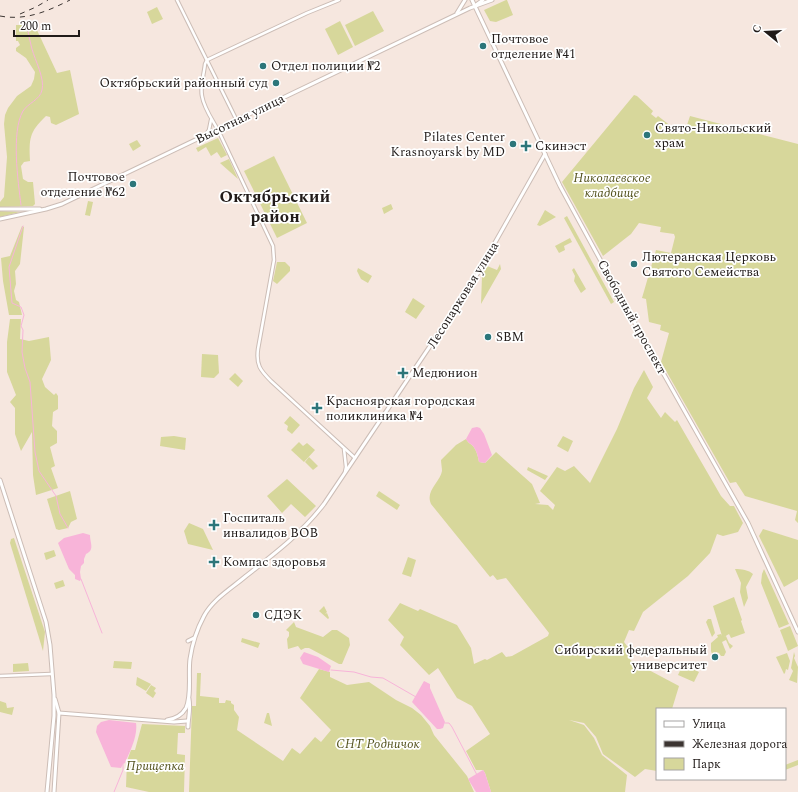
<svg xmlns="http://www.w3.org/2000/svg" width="798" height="792" viewBox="0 0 798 792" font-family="Spectral,serif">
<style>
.green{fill:#d7d79b}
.water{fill:#f8b4d9}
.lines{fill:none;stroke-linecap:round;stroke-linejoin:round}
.stream{stroke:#f8b4d9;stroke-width:1}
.minor-casing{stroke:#ccbdb6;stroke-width:4.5}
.major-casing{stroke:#ccbdb6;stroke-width:5}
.minor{stroke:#fff;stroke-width:2.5}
.major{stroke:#fff;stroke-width:3}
.rail{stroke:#3c3532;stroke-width:1;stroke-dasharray:5 5;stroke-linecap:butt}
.poi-dot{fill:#2c767a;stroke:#fff;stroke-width:1.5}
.labels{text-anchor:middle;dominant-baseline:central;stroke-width:3.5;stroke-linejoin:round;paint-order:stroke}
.poi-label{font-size:13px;fill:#211b19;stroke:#fff;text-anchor:start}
.street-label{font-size:13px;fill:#211b19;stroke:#fff}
.park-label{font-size:13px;font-style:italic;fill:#55541f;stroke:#fff}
.district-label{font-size:17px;font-weight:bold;fill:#211b19;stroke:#fff}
</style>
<rect width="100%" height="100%" fill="#f6e7df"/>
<g class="green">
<path d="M506 0H507L513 15 496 22 490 21 484 10Z"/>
<path d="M157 7 163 19 152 24 147 12Z"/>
<path d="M373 11 384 31 355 46 345 25Z"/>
<path d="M340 21 353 47 338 55 325 29Z"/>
<path d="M16 25H32L36 28 57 73 70 70 79 114 56 125 51 123 50 117 46 116C29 132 29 139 30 161L24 162 21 166 23 179 28 182H33L35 204 33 206 0 207V202L4 197 7 157 4 124 5 115 8 108 17 96 31 86 34 79 35 72 26 58 16 51V48L20 45 18 41H16Z"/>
<path d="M634 95 637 96 653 111 651 114 656 118 658 116 681 134H684L690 116 798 144V523L795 520 797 511 745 496 736 482 730 483 661 362 669 333 660 330 661 325 649 322 646 299 642 298 656 250 671 253 675 237 674 234 660 232 661 227 639 223 631 234 603 256 562 182Z"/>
<path d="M218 138 227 155 221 158 217 152 211 156 206 147 198 152 196 148Z"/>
<path d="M137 140 141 146 133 151 129 144Z"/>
<path d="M274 156 307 223 277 238 244 171Z"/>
<path d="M229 159 238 179 220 163Z"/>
<path d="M88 201 93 202 90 216 85 215Z"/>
<path d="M391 204 393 209 384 214 382 208Z"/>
<path d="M545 210 556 217 540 226 537 225Z"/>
<path d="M0 211 20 212 0 217Z"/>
<path d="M567 216 614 302 611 304 564 218Z"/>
<path d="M22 226 24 227 20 264 15 271 16 284 14 291 16 300 19 302 22 315H9L3 281 1 258 10 256Z"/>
<path d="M570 238 572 242 564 246 565 250 559 253 555 246Z"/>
<path d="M277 262H285L290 267V271L277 284 273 281Z"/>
<path d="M500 264 501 269 481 304 482 276 487 266 497 270Z"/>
<path d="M358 268 372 276 368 283 361 279 357 271Z"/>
<path d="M574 268 586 289 581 293 574 281 575 276 572 270Z"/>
<path d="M413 298 425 306 416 319 405 312Z"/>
<path d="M10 319H21L20 339 29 341 49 337 51 360 42 379 45 387 54 395 56 393 58 396V409L53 412 52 426 57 431V443L50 447 55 466 51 468 58 488 36 495 33 475 32 432 21 451 15 434V408L10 402 16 395 7 372V342Z"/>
<path d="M202 354 218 355 219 373 214 378 201 377Z"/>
<path d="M644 370 653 387 647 398 661 418 665 412 675 422 677 420 721 496 730 506H734L743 523 738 532 723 536 717 534 710 553 688 576 643 612 634 631 629 630 624 642 631 651 630 660 679 686 672 709H657V771L645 769 635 777 603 754 596 737 584 723 569 720 584 725 594 738 602 755 627 775 625 792H491L485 773 483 770H476L466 751 490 734 472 706 457 698 438 668 429 675 400 645 404 637 388 620 400 603 418 611 420 609 457 625 471 648 474 664 485 659 487 660 502 652 506 657 512 656 548 636 549 633 506 578 497 580 493 575 490 577 431 504C425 491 440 482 442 471 442 468 441 463 441 460L456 445 466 439C468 443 470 443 473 446 477 451 478 457 479 462L485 463V466V463L496 452 532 484 540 503 535 504 548 505 553 510 555 505 540 491 557 467 565 471 574 466 590 483 617 429 634 388Z"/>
<path d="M235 373 243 381 238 387 229 379Z"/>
<path d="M290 416 300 425 292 434 287 430 288 426 284 423Z"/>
<path d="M174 436 186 438 185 450 160 446 161 437Z"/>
<path d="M563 436 573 441 568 452 557 446Z"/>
<path d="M299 442 303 446 307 443 315 450 304 462 291 450Z"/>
<path d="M309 457 318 466 313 470 305 462Z"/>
<path d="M528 467 548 476 545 480 527 470Z"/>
<path d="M287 479 316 506 305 517 291 504 282 513 267 496Z"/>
<path d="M70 491 77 519 71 522 68 528 59 530 56 529 47 499Z"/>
<path d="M379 491 400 505 397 510 376 496Z"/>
<path d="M189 523 203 529 213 550 188 544 184 531Z"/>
<path d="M763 529 798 540V579L784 587 759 536Z"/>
<path d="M14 538 45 632 43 651 10 543 11 539Z"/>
<path d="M54 550 56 556 46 560 44 553Z"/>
<path d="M408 557 416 560 411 577 402 574Z"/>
<path d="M735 569C741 569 749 570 753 574L746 587 748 598 744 607 740 592 741 583Z"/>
<path d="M764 569 789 624 779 628 761 583 762 574Z"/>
<path d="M63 580 65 586 56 589 54 583Z"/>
<path d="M734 597 742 620 741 621 745 633 731 638 729 634 724 637 726 636 729 643 733 646 730 649 726 640 722 642 726 652 724 656H721L719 653 716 652 717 658 714 660 711 651V643L718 637 717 635 721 634 722 636 713 606Z"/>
<path d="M324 606 327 612 325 614 327 613 329 618 328 619 319 611Z"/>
<path d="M708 619H711L715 633 712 637 706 622Z"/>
<path d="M294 622 296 627 323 637 332 630H337L349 638 350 645 342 664H339L309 648H305L301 650 298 646 288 649 287 639 289 636V632L286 630Z"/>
<path d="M790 626 798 646 788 651 780 630Z"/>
<path d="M242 638 260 643 258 648 241 642Z"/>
<path d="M794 652 795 656 794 658 798 667 797 683 789 680 793 671 791 668Z"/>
<path d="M787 653 790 661 788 670 786 669 785 673 784 674 776 657Z"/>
<path d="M114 661 132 662 131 669 113 668Z"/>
<path d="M28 663 29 671 13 672V664Z"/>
<path d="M683 664 699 672 694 682 678 675Z"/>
<path d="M319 669 330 672V677L347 685 369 682 396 700 412 708 421 715 430 726 434 735 467 776 474 792H189L192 706H196L197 673H201L200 696 219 698V703H225L226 700 231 701V703L234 705V710L239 717 237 730 283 761 292 748 300 754 315 737 321 742 331 730 300 698Z"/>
<path d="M137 677 151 684 146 691 136 685Z"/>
<path d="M151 685 156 688 154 691 156 693 153 698 146 693Z"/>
<path d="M0 701 6 703 7 708 14 707 12 715 0 712Z"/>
<path d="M267 713H269L272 726 264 723Z"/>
<path d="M142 724 185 726V733H178L177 754 185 755 184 792H149L126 787 127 761 131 750H135Z"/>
<path d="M798 760V765L785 770V765Z"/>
</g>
<g class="water">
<path d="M477 427 480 428 484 434 492 455 485 463 479 462C478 457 477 451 473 446 470 443 468 443 466 439L472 428Z"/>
<path d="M83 533 90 535C90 543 95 550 86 554L84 559V563L81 566 80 572 81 579 80 581 75 579V575L69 569 58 543 64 538Z"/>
<path d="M304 652 318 657 331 666 329 672 303 664 300 658Z"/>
<path d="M424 681 430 684V688L445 722 443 728 440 729H437L412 702Z"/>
<path d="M109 720 136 723C138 736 130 751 125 763L123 764 121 768 111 767 96 732 97 726 101 722Z"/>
<path d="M483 770 485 773 491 792H476L468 779Z"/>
</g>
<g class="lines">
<g class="stream">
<path d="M21 205C18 181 11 132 23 111 28 103 40 100 42 90 45 79 35 60 32 49 30 41 28 33 27 25"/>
<path d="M23 226 9 267 12 303 21 307 24 315 21 326 23 330 22 352 25 368 30 382 35 452 39 471 56 496 60 514 68 528"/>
<path d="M81 579 102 633"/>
<path d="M331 670 354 672 371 677 383 678 416 697"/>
<path d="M445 723H449L452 727 477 775"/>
<path d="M114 792 123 770V764"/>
</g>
<defs>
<g id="minor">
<path d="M177 0 237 121"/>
<path d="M339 0 307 13 207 60 205 64C204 74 200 86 202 96 204 109 214 122 220 134L273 246 274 260 258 349C256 365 260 370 271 381L355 458"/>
<path d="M206 134 209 130 211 120"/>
<path d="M344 449 346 467 345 472"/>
<path d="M0 676 51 674"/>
</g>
<g id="major">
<path d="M472 0 560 186 632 318 748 523 798 632"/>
<path d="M476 5 483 0"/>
<path d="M457 13 465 0"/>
<path d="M0 209H40"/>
<path d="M0 219 46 209 62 204 470 8 492 0"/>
<path d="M0 480 46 622 50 645 54 695V716L47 792"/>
<path d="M188 641 194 638"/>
<path d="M59 713 174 722 187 721"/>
<path d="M167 720C174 719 182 715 186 708 192 695 188 674 190 659 192 645 197 629 204 616 213 599 232 588 246 576 274 554 302 533 324 504L471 285 545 154"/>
<path d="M188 727C188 718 191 709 189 699"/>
<path d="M54 792 59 713 55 699"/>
</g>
</defs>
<use href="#minor" class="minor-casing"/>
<use href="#major" class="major-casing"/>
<use href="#minor" class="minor"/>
<use href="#major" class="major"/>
<g class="rail">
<path d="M20 14 36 7 48 0"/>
<path d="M0 16C26 21 48 11 70 0"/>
</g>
</g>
<g class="poi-dot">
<circle cx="483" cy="46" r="4"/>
<circle cx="263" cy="66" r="4"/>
<circle cx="276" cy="83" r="4"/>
<circle cx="647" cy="135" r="4"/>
<circle cx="513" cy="144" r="4"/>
<path d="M524 140h4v4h4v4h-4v4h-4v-4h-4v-4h4z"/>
<circle cx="133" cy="184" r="4"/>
<circle cx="634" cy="264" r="4"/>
<circle cx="488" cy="337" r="4"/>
<path d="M401 367h4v4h4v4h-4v4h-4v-4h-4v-4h4z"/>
<path d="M315 402h4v4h4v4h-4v4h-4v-4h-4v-4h4z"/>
<path d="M212 519h4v4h4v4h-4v4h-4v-4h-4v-4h4z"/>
<path d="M212 556h4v4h4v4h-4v4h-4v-4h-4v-4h4z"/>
<circle cx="256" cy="615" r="4"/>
<circle cx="715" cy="657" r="4"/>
</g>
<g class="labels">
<g class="poi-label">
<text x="491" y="39">Почтовое<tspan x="491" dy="15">отделение №41</tspan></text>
<text x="271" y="66">Отдел полиции №2</text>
<text x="268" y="83" text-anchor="end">Октябрьский районный суд</text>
<text x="655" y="128">Свято-Никольский<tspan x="655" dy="15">храм</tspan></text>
<text x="505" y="137" text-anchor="end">Pilates Center<tspan x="505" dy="15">Krasnoyarsk by MD</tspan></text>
<text x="535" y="146">Скинэст</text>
<text x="125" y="177" text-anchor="end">Почтовое<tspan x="125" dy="15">отделение №62</tspan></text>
<text x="642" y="257">Лютеранская Церковь<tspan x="642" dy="15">Святого Семейства</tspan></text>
<text x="496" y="337">SBM</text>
<text x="412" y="373">Медюнион</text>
<text x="326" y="401">Красноярская городская<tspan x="326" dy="15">поликлиника №4</tspan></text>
<text x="223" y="518">Госпиталь<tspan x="223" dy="15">инвалидов ВОВ</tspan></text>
<text x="223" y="562">Компас здоровья</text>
<text x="264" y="615">СДЭК</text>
<text x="707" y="650" text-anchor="end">Сибирский федеральный<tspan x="707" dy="15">университет</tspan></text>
</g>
<g class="street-label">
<text transform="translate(240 119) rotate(-26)">Высотная улица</text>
<text transform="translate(463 295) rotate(-58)">Лесопарковая улица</text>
<text transform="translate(632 317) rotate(61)">Свободный проспект</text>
</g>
<g class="park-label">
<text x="612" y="178">Николаевское<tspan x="612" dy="15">кладбище</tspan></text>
<text x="378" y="744">СНТ Родничок</text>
<text x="155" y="766">Прищепка</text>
</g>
<g class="district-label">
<text x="275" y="197">Октябрьский<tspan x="275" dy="20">район</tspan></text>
</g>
</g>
<rect x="656" y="708" width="130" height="72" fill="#ffffff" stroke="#a6a4a3"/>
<rect x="664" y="721" width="20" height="6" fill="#ffffff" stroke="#a6a4a3"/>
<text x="692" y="728" font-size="12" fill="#211b19">Улица</text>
<rect x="664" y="741" width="20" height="6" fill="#3c3532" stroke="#a6a4a3"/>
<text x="692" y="748" font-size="12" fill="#211b19">Железная дорога</text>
<rect x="664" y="758" width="20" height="12" fill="#d7d79b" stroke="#a6a4a3"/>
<text x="692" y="768" font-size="12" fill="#211b19">Парк</text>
<g transform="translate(766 32) rotate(288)" stroke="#ffffff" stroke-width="3" paint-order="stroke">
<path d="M0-3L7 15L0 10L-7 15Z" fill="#211b19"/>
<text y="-6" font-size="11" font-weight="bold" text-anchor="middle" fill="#211b19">С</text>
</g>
<path d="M14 30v6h65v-6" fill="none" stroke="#211b19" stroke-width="2"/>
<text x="20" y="30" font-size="12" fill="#211b19" stroke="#ffffff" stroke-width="3" paint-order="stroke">200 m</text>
</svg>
